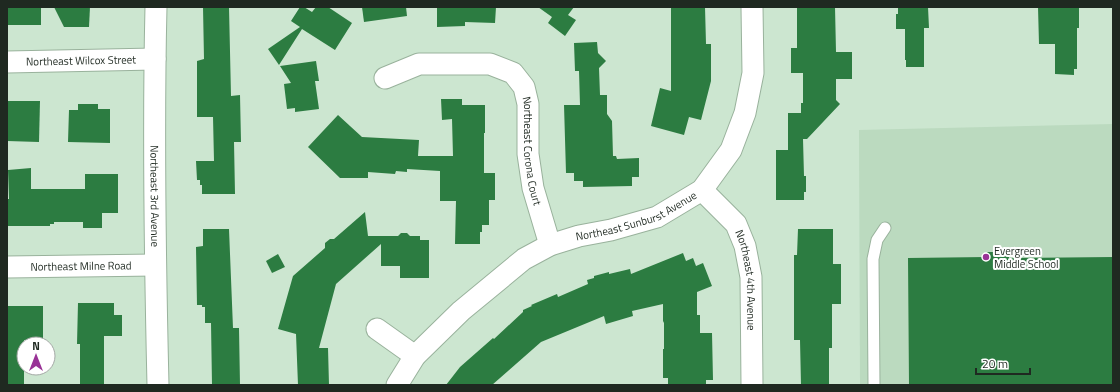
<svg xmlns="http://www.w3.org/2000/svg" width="1120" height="392" viewBox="0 0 1120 392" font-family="'Titillium Web',sans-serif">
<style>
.built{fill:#bbdabf}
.building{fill:#2c7c41}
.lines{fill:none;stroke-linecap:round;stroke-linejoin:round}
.service-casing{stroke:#99b29c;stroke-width:13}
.minor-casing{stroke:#99b29c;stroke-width:23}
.service{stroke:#fff;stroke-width:11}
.minor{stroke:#fff;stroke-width:21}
.poi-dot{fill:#993296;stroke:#fff;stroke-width:1.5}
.labels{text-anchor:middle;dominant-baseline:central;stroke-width:4;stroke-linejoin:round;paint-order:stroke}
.street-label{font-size:11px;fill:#1f2921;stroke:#fff}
.poi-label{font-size:11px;fill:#1f2921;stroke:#fff;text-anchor:start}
</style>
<rect width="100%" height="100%" fill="#cce6d0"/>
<path class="built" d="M1113 124V385H860L859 130Z"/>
<g class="building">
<rect x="7" y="7" width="34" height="18"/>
<path d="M54 7H90L89 27H64Z"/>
<path d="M203 7H229L231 96 240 95 241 142H234L235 194H202V185H200V180H197L196 161H214L213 117H197V61L204 59Z"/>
<path d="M300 7H304L312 12 316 7H328L352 23 335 50 302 29 279 65 268 49 300 27 291 21Z"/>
<path d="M362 7H406L407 16 364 22Z"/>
<path d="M437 7H496L495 23 465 22V26L437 27Z"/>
<path d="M538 7H574L568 15 576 20 565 36 548 23 552 17Z"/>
<path d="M671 7H705L706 44H711V81L701 120 689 117 684 135 651 126 660 88 671 91Z"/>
<path d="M797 7H835L836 52H852V79H836V100L840 104 807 139H803L804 176H806V192H804V200H776V150H788V113H801V103H803V73H791V48H797Z"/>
<path d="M898 7H928L929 28H924V67H906V60H905V29H896V14H898Z"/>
<path d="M1038 7H1079V28H1077V69H1074V75L1055 74V44H1039Z"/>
<path d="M597 42 598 53 606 61 599 68 600 95H607V114L612 121 613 156H616L617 159 639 158V177H632V186L583 187V181H574V173H566L564 105H580L579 71H575L574 43Z"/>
<path d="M316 61 319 81H315L319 109 295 112V108L287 109 284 84 291 83 280 66Z"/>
<path d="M441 99H462V105H485V133H484V173H495V200H489V225H482V232H480V244H455L456 201H440V171L407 169V172L396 171 395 174 368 172V178H340L308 147 338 115 362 137 419 140 418 156H453L452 119 442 120Z"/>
<path d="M7 101H40L39 142 7 141Z"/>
<path d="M78 104H98V109H110V143L68 142 69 110H78Z"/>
<path d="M31 168V189H85V174H118V213H102V228H83V222H54V224H50V226H7V199H9L8 170Z"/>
<path d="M365 212 368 236H398L401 233H407L410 236H420V240H429V278H400V266H381V244L336 284 319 348H328L329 385H298L296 334 278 329 293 276 325 248V243L330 239H334Z"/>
<path d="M203 229H229L233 328H239L240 385H212L211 323H205V307H202V305H197L196 247 203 246Z"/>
<path d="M798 229H833V264H841V304H832V348H829V385H801L800 340H794V255H797Z"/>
<path d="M987 252H1009V258L1113 257V385H909L908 258 987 257Z"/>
<path d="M683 253 686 261 693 258 696 266 703 263 712 286 697 292V315H700V333H712L713 380H706V385H668V378H663V349H664V323L663 321V304L632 311 633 316 606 324 604 316 541 342 492 385H446L460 367 493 338 494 339 523 312V310L532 306 531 305 557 294 558 297 588 284 587 280 594 278V276L609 272V274L630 269 631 274Z"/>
<path d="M278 254 285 267 272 273 266 261Z"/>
<path d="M78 303H114V315H122V336H104V385H80V344H77Z"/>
<path d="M7 306H43V340H24V385H7Z"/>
</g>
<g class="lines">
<defs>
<path id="service" d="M874 385 873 259 877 240 885 228"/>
<g id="minor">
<path id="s1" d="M156 7C153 133 155 259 158 385"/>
<path id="s2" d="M7 62 155 59"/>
<path id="s3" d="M385 78 419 64H490L513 73 524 87 528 104V154L533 188 550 245"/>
<path id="s4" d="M702 190 736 224 745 246 751 277 752 385"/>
<path id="s5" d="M7 267 155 265"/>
<path d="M377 329 415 356"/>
<path id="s6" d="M397 385 415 356 461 311 524 259 550 245 579 236 611 230 657 217 702 190 731 150 745 113 753 73 752 7"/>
</g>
</defs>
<use href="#service" class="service-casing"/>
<use href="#minor" class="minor-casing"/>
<use href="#service" class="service"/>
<use href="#minor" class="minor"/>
</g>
<circle class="poi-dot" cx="986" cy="257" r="4"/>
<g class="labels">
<g class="street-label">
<text stroke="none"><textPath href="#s2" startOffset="74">Northeast Wilcox Street</textPath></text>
<text stroke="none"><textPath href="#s3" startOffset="215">Northeast Corona Court</textPath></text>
<text stroke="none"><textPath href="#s1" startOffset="189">Northeast 3rd Avenue</textPath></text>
<text stroke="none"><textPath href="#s6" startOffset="301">Northeast Sunburst Avenue</textPath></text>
<text stroke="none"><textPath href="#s5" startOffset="74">Northeast Milne Road</textPath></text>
<text stroke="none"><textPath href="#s4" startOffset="106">Northeast 4th Avenue</textPath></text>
</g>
<g class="poi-label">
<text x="994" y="251">Evergreen<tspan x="994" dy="13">Middle School</tspan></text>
</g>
</g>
<rect width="1120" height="392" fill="none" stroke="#1f2921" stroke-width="16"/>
<g transform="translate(36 356)"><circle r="19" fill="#ffffff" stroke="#a5a9a6"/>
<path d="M0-3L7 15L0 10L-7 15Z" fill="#993296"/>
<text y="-6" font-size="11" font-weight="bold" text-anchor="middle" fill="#1f2921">N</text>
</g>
<path d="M976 368v6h54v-6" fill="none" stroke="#1f2921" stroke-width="2"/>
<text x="982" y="368" font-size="12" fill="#1f2921" stroke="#ffffff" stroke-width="3" paint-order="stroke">20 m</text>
</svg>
